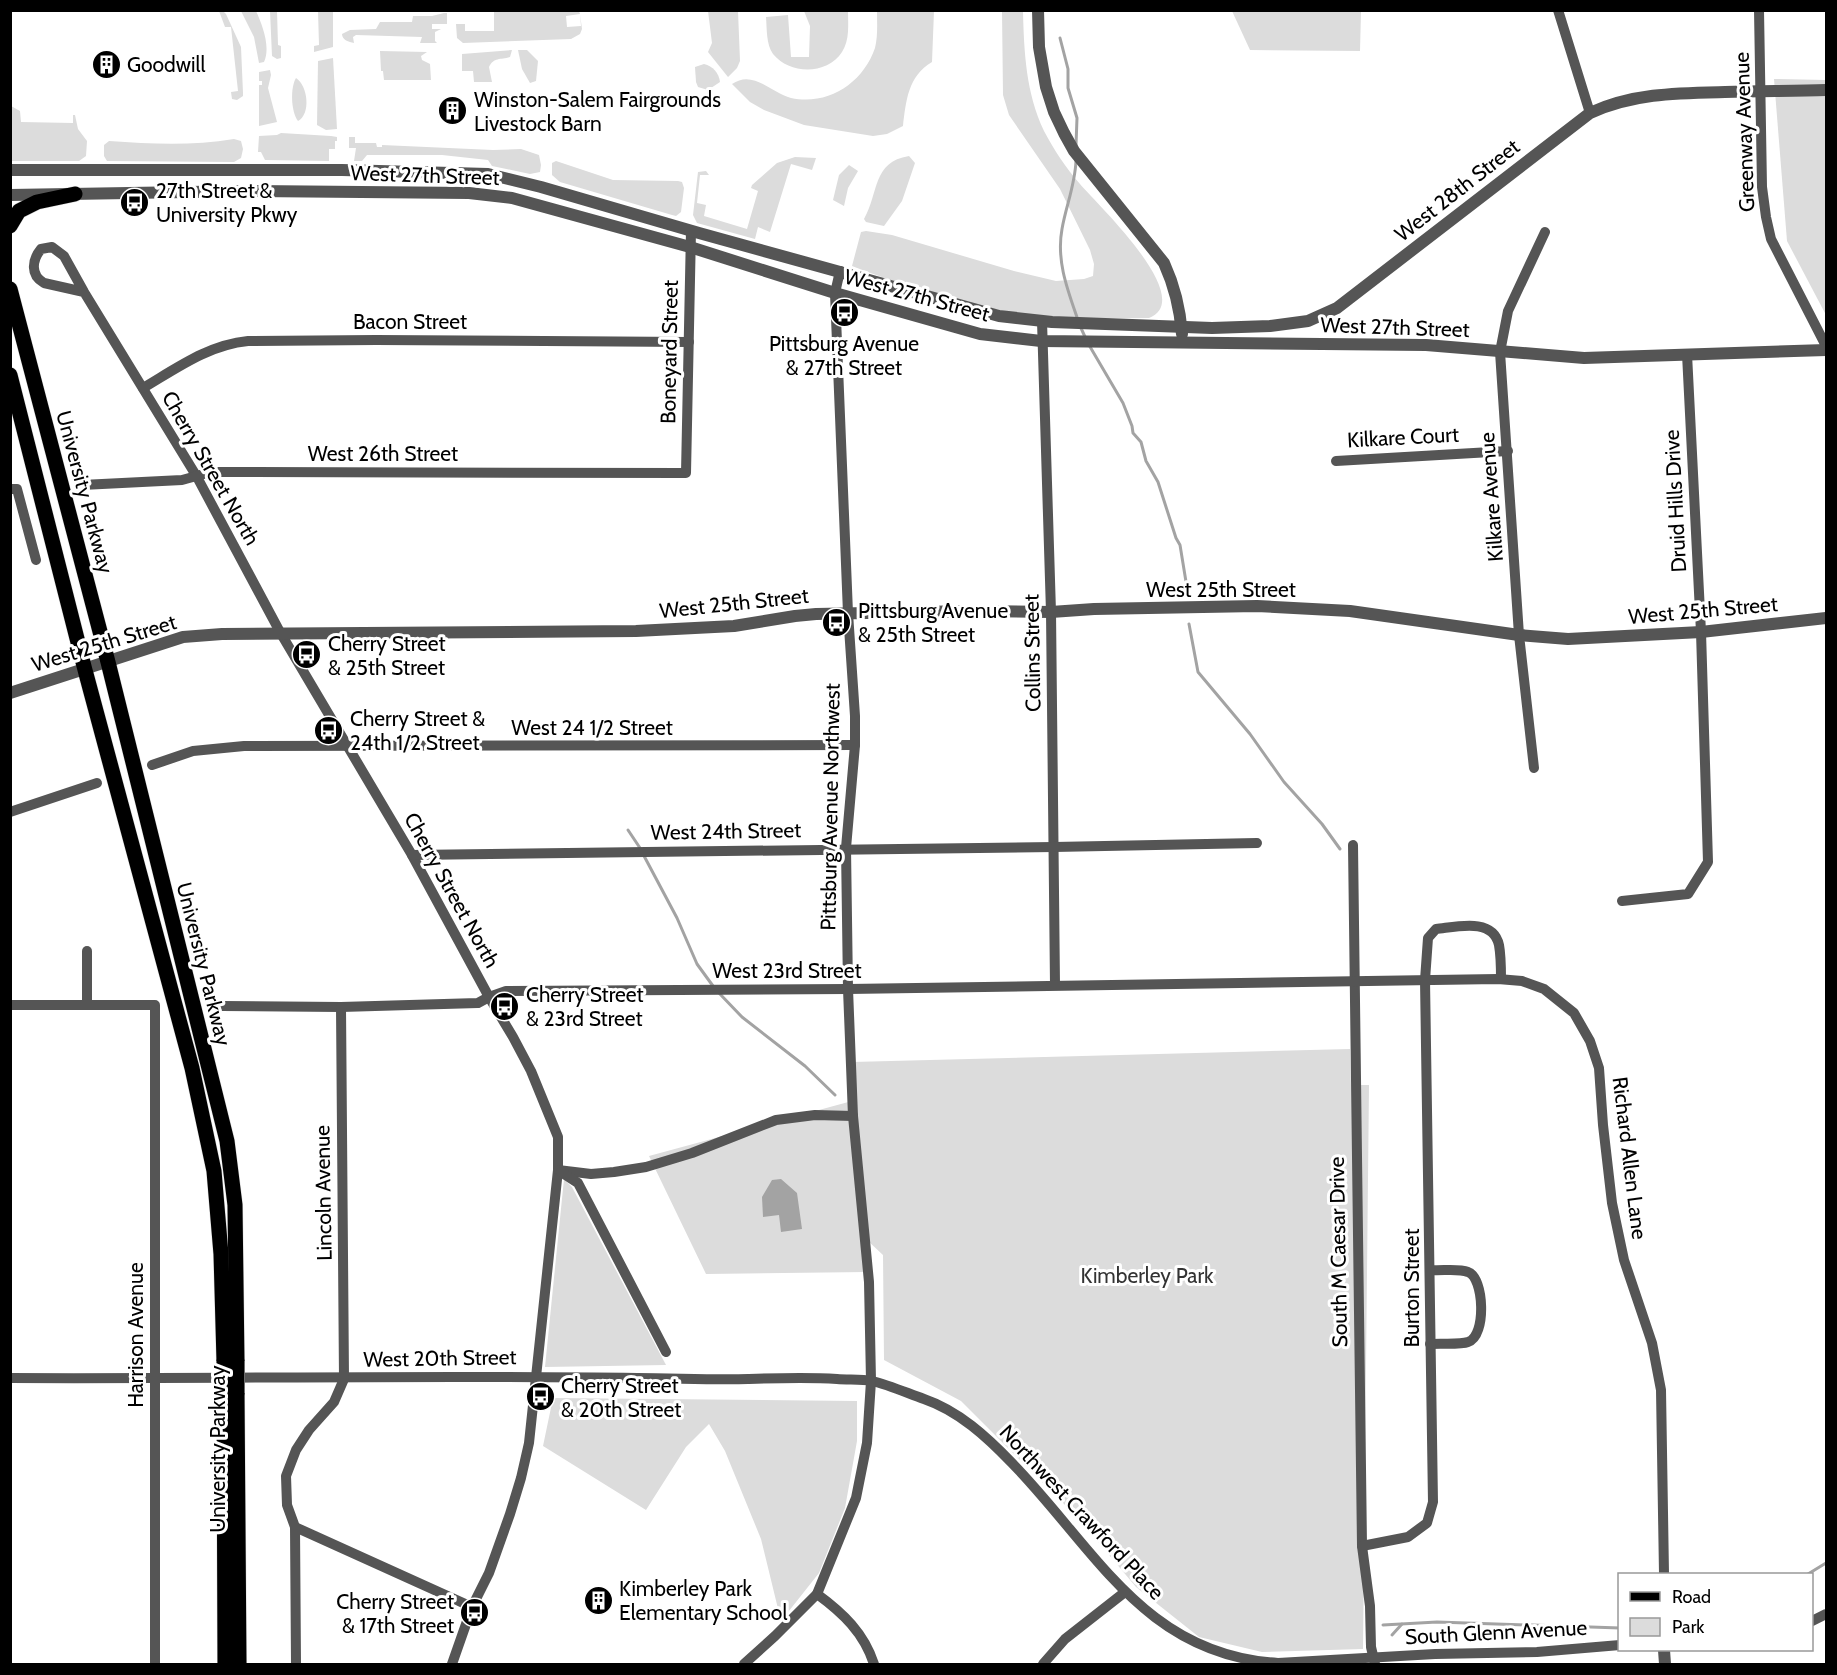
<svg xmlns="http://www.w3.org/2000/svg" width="1837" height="1675" viewBox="0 0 1837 1675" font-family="Cabin,sans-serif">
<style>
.green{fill:#dcdcdc}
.water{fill:#a3a3a3}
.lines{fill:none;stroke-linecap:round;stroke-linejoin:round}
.stream{stroke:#a3a3a3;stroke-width:3}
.primary-casing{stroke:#dbdbdb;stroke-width:16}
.minor{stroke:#555;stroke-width:10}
.tertiary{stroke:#555;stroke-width:12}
.primary{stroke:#000;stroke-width:15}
.primary-bridge-casing{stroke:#dbdbdb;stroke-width:16;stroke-linecap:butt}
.primary-bridge{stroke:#000;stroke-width:15}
.labels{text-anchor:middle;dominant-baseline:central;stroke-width:6;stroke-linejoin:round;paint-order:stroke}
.poi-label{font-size:21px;fill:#000;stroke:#fff;text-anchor:start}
.street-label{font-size:21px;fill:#000;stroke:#fff}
.park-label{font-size:21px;fill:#333;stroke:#fff}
</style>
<rect width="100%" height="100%" fill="#fff"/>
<g class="green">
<path d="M219 11H223L226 14 241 47 243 93V96L237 100 232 99 231 92 238 91 231 27H225Z"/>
<path d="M241 11H256C262 24 271 47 264 62L259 63 254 37Z"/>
<path d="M270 11H277L278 45 281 46V58L277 59 272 56Z"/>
<path d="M318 11H333V47L314 52V46L319 45Z"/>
<path d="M579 11 580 14 566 16 567 27 581 26 580 14 582 29 580 34 571 39 463 43 457 38 456 24H465V31H494V11Z"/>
<path d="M708 11H738L740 61 737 68 728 77 708 52 712 43Z"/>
<path d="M804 11H848C848 24 850 40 842 52 827 75 790 75 773 54 766 44 767 29 766 17L788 15 791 57H809L810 26Z"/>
<path d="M877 11H934L932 62C908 76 906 101 903 126L887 134 873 136 804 125 764 110 750 102 732 84C753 69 771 93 791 98 828 106 863 83 875 48 878 36 877 23 877 11Z"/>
<path d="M1002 11H1023C1024 52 1026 93 1044 131 1054 150 1066 168 1080 184 1096 203 1198 299 1149 318 1117 318 1084 319 1052 317 988 313 910 288 852 266L861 232 866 231 892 235 1014 271 1056 281 1084 279 1093 276 1094 264 1090 250 1060 189 1009 115 1003 95Z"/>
<path d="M1232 11H1361L1360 51 1250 50Z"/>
<path d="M444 13H447V24H432V29H441L435 32V41L437 43H420L422 37 356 35 353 37 354 43C349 42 342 40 342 34L350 30 376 29 380 22H412L413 16H432Z"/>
<path d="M512 50 510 57C500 60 494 57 489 67L492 82H474L473 71H462V54Z"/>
<path d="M518 50H527L538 61 536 81 530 83 522 69Z"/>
<path d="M380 51 427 52 421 56 422 60 430 64 431 80H384L383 71H381Z"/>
<path d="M333 58 337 129 326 130 317 125 318 61Z"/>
<path d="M704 64C713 66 719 73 720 82L708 90 698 87 696 82 695 67Z"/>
<path d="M270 70 271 75 268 88 277 122 259 126V85H262V81H259V72Z"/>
<path d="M296 78C308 86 311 114 298 121 291 112 290 88 296 78Z"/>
<path d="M1774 79 1826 80V315L1787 241Z"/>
<path d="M11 106 20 111 21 122 73 123V115H75L78 129 87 141 86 156 79 161H11Z"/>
<path d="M281 133 331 136 337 137V141H335V149H329V161L265 160 261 152H258L259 136 277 135Z"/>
<path d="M349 137H355V143H376L377 147H382V145L493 150 521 149 539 155 541 165 540 172 530 174 492 166 488 160 442 155H367L362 161H354L356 148H349Z"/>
<path d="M234 139 241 141 243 149 241 158 234 162 107 161 104 156V145L109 141C152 144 192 146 234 139Z"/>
<path d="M909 156 915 163 902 201 884 226 866 222 864 219C879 193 872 162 909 156Z"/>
<path d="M795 157 816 158 812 170 791 164 770 232 758 227 755 239 697 223 693 215 698 172 706 171 709 175H700L697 203 706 205 704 216 747 229 758 191 751 188 752 185 777 163Z"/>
<path d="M556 161 613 180 678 181 682 182 684 188 681 212 676 216 672 215 560 182 552 175V163Z"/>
<path d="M849 165 858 171 848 188 844 206 833 200 839 175Z"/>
<path d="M1350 1049 1351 1085H1369L1363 1649 1262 1652 1199 1637 1136 1587 1078 1518 961 1401 884 1360 883 1255 867 1240V1272L706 1274 649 1156 852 1101V1062Z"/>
<path d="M564 1179 572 1187 666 1365 545 1367Z"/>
<path d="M553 1398 857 1401V1441L845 1508 819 1573 781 1621 761 1539 725 1451 709 1424 686 1447 646 1510 543 1446Z"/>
</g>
<path class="water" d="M781 1179 797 1193 802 1229 781 1232 779 1215 763 1217 762 1197 772 1180Z"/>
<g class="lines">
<g class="stream">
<path d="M1060 38 1068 69V88L1077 118 1076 145"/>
<path d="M1076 161C1075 185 1066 206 1062 229 1056 261 1068 291 1078 320"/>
<path d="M1080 326 1086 339"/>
<path d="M1089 345 1123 403 1132 426 1133 433 1141 442 1146 461 1158 482 1176 538 1180 545 1188 594"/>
<path d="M1189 624 1198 672 1250 734 1284 782 1322 824 1340 849"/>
<path d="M628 830 640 848"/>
<path d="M643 854 677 918 697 964 713 986"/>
<path d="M719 993 742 1017 805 1066 835 1095"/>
<path d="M1808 1574 1826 1563"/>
<path d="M1383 1625 1437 1622 1620 1628"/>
<path d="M1392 1635 1402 1624"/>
</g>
<defs>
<g id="primary">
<path d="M10 226 19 211 37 202 75 194"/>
<path d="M10 289 108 662 227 1141 235 1205 237 1361"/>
<path d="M10 375 85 670 192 1068 214 1171 221 1254 224 1361"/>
<path d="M224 1393 225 1664"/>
<path d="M237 1393 239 1664"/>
</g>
</defs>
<use href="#primary" class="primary-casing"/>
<g class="minor">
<path d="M1558 10 1590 113"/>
<path d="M1759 10 1762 187 1766 217 1771 239 1826 346"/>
<path d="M84 292 44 283C30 275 32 260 41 249L52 247 64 256 84 292 197 477 280 632 412 855 489 997 513 1037 531 1071 558 1137V1170L529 1443 521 1478 510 1514 489 1573 472 1607 452 1664"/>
<path d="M1042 321 1051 612 1055 985"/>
<path d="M143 388C177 368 208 345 248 341L376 340 689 342"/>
<path d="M1336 461 1508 451"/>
<path d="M82 485 182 480 211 472 686 473 691 231"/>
<path d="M10 489H17L36 560"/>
<path d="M152 765 193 751 244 746 855 745"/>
<path d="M1534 768 1519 635 1500 352 1508 311 1545 232"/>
<path d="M10 812 97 783"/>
<path d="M1353 845 1362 1546 1370 1606 1371 1647 1375 1664"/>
<path d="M412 855 1054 847 1257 843"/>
<path d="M1622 901 1688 894 1708 862 1701 632 1687 354"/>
<path d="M87 1004V951"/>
<path d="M10 1005H155V1664"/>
<path d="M222 1006 341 1007 478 1003 489 997 506 991 848 989 1498 979 1522 981 1544 989 1574 1013 1590 1041 1599 1068 1603 1125 1612 1203 1624 1260 1652 1343 1661 1390 1664 1574"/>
<path d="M558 1170 591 1174 614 1172 646 1167 692 1153 776 1120 815 1115 853 1116"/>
<path d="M561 1172 578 1183 666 1352"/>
<path d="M1430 1344C1440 1343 1460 1345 1468 1342 1487 1336 1484 1277 1468 1272 1458 1268 1442 1271 1431 1270"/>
<path d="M10 1378C219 1379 429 1375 637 1378 674 1378 711 1380 748 1379 778 1378 807 1377 837 1379 848 1380 861 1379 872 1381 889 1385 907 1393 924 1399 959 1411 987 1437 1012 1463 1095 1548 1144 1655 1278 1663L1435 1654 1537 1652 1620 1645"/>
<path d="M295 1527 472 1607"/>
<path d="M1362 1546 1408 1537 1427 1523 1433 1502 1425 980 1428 938 1436 929C1456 927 1493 917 1499 945 1501 956 1501 968 1501 979"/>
<path d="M817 1594C843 1613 864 1633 874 1664"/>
<path d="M1812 1621 1826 1614"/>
<path d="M296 1664 295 1527 287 1505 286 1476 296 1450 309 1430 334 1402 344 1379 341 1007"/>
<path d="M744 1664 775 1636 817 1594 856 1498 867 1443 871 1381 869 1282 853 1116 848 989 846 848 855 745V716L848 613 835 293 840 271"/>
<path d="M1043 1664 1065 1639 1125 1592"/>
</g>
<g class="tertiary">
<path d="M1038 10 1039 47 1046 87 1054 112 1064 133 1074 151 1164 263C1175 287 1180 308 1182 334"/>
<path d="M10 170H342L488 174 541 187 699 233 999 316 1052 322 1212 328 1270 326 1308 321 1337 308 1590 113C1633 93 1678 93 1725 92 1759 91 1793 91 1826 90"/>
<path d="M10 195 248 191 469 193 512 198 690 247 835 293 980 334 1041 341 1426 345 1584 358 1826 350"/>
<path d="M10 693 183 637 222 634 636 631 734 626 795 616 816 614 971 611 1051 612 1094 609 1257 606 1350 611 1519 635 1568 639 1701 632 1826 618"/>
<path d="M1664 1650 1665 1664"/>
</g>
<use href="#primary" class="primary"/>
<defs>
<g id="primary-bridge">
<path d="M224 1361V1393"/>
<path d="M237 1361V1393"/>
</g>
</defs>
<use href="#primary-bridge" class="primary-bridge-casing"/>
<use href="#primary-bridge" class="primary-bridge"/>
</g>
<defs>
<symbol id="building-disc" viewBox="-11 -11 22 22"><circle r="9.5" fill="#000" stroke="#fff"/><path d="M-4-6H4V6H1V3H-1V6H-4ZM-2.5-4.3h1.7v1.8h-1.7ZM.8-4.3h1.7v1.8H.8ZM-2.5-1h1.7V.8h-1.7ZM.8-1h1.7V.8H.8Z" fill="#fff"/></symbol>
<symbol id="bus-disc" viewBox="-11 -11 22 22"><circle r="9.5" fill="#000" stroke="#fff"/><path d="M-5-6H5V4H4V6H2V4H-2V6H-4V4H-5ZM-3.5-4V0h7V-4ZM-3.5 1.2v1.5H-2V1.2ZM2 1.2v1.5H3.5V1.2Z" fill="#fff"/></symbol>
</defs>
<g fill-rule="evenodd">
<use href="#building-disc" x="90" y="48" width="33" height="33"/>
<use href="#building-disc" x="436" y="94" width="33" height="33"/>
<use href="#bus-disc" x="118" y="186" width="33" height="33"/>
<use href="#bus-disc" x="828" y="296" width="33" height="33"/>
<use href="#bus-disc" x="820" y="606" width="33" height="33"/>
<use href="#bus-disc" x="290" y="638" width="33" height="33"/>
<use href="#bus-disc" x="312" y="714" width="33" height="33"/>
<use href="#bus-disc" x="488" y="990" width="33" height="33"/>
<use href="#bus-disc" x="524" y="1380" width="33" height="33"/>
<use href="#building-disc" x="582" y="1584" width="33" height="33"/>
<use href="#bus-disc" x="458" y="1596" width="33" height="33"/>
</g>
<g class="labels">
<g class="poi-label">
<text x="127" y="64">Goodwill</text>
<text x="474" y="99">Winston-Salem Fairgrounds<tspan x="474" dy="24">Livestock Barn</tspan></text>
<text x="156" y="190">27th Street &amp;<tspan x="156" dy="24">University Pkwy</tspan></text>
<text x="844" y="343" text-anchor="middle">Pittsburg Avenue<tspan x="844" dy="24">&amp; 27th Street</tspan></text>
<text x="858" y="610">Pittsburg Avenue<tspan x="858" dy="24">&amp; 25th Street</tspan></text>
<text x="328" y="643">Cherry Street<tspan x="328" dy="24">&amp; 25th Street</tspan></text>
<text x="350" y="718">Cherry Street &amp;<tspan x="350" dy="24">24th 1/2 Street</tspan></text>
<text x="526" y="994">Cherry Street<tspan x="526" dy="24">&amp; 23rd Street</tspan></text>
<text x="561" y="1385">Cherry Street<tspan x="561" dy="24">&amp; 20th Street</tspan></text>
<text x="619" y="1588">Kimberley Park<tspan x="619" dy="24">Elementary School</tspan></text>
<text x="454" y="1601" text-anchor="end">Cherry Street<tspan x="454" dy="24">&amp; 17th Street</tspan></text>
</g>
<g class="street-label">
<text transform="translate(1744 132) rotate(-92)">Greenway Avenue</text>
<text transform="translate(425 175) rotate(2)">West 27th Street</text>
<text transform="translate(1457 190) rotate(-38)">West 28th Street</text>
<text transform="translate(917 295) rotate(15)">West 27th Street</text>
<text x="410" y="321">Bacon Street</text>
<text transform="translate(1395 327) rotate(2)">West 27th Street</text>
<text transform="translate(669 352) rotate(-89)">Boneyard Street</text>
<text transform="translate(1403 437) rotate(-3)">Kilkare Court</text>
<text x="383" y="453">West 26th Street</text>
<text transform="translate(211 468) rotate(60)">Cherry Street North</text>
<text transform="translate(85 492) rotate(75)">University Parkway</text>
<text transform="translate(1491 497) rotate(-94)">Kilkare Avenue</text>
<text transform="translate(1675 501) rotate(-93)">Druid Hills Drive</text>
<text x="1221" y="589">West 25th Street</text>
<text transform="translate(734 603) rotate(-6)">West 25th Street</text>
<text transform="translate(1703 610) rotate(-5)">West 25th Street</text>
<text transform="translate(104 643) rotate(-17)">West 25th Street</text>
<text transform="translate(1032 653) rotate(-91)">Collins Street</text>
<text x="592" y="727">West 24 1/2 Street</text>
<text transform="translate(830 807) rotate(-89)">Pittsburg Avenue Northwest</text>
<text transform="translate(726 831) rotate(-1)">West 24th Street</text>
<text transform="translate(452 890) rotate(61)">Cherry Street North</text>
<text transform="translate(204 964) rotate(76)">University Parkway</text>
<text x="787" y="970">West 23rd Street</text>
<text transform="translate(1630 1158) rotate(83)">Richard Allen Lane</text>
<text transform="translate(323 1193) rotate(-91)">Lincoln Avenue</text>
<text transform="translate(1338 1252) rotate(-91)">South M Caesar Drive</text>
<text transform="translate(1411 1288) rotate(-90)">Burton Street</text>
<text transform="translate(135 1335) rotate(-90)">Harrison Avenue</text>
<text transform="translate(440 1358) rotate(-1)">West 20th Street</text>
<text transform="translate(217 1449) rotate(-90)">University Parkway</text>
<text transform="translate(1082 1512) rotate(47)">Northwest Crawford Place</text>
<text transform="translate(1496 1632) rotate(-3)">South Glenn Avenue</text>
</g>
<g class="park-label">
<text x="1147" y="1275">Kimberley Park</text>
</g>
</g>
<rect width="1837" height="1675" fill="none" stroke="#000000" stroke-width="24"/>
<rect x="1618" y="1573" width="195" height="78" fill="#ffffff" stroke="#999999" stroke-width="1.5"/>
<rect x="1630" y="1592" width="30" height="9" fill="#000000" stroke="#999999" stroke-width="1.5"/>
<text x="1672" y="1603" font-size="18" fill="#000000">Road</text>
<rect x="1630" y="1618" width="30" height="18" fill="#dcdcdc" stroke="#999999" stroke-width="1.5"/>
<text x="1672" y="1633" font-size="18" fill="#000000">Park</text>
</svg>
